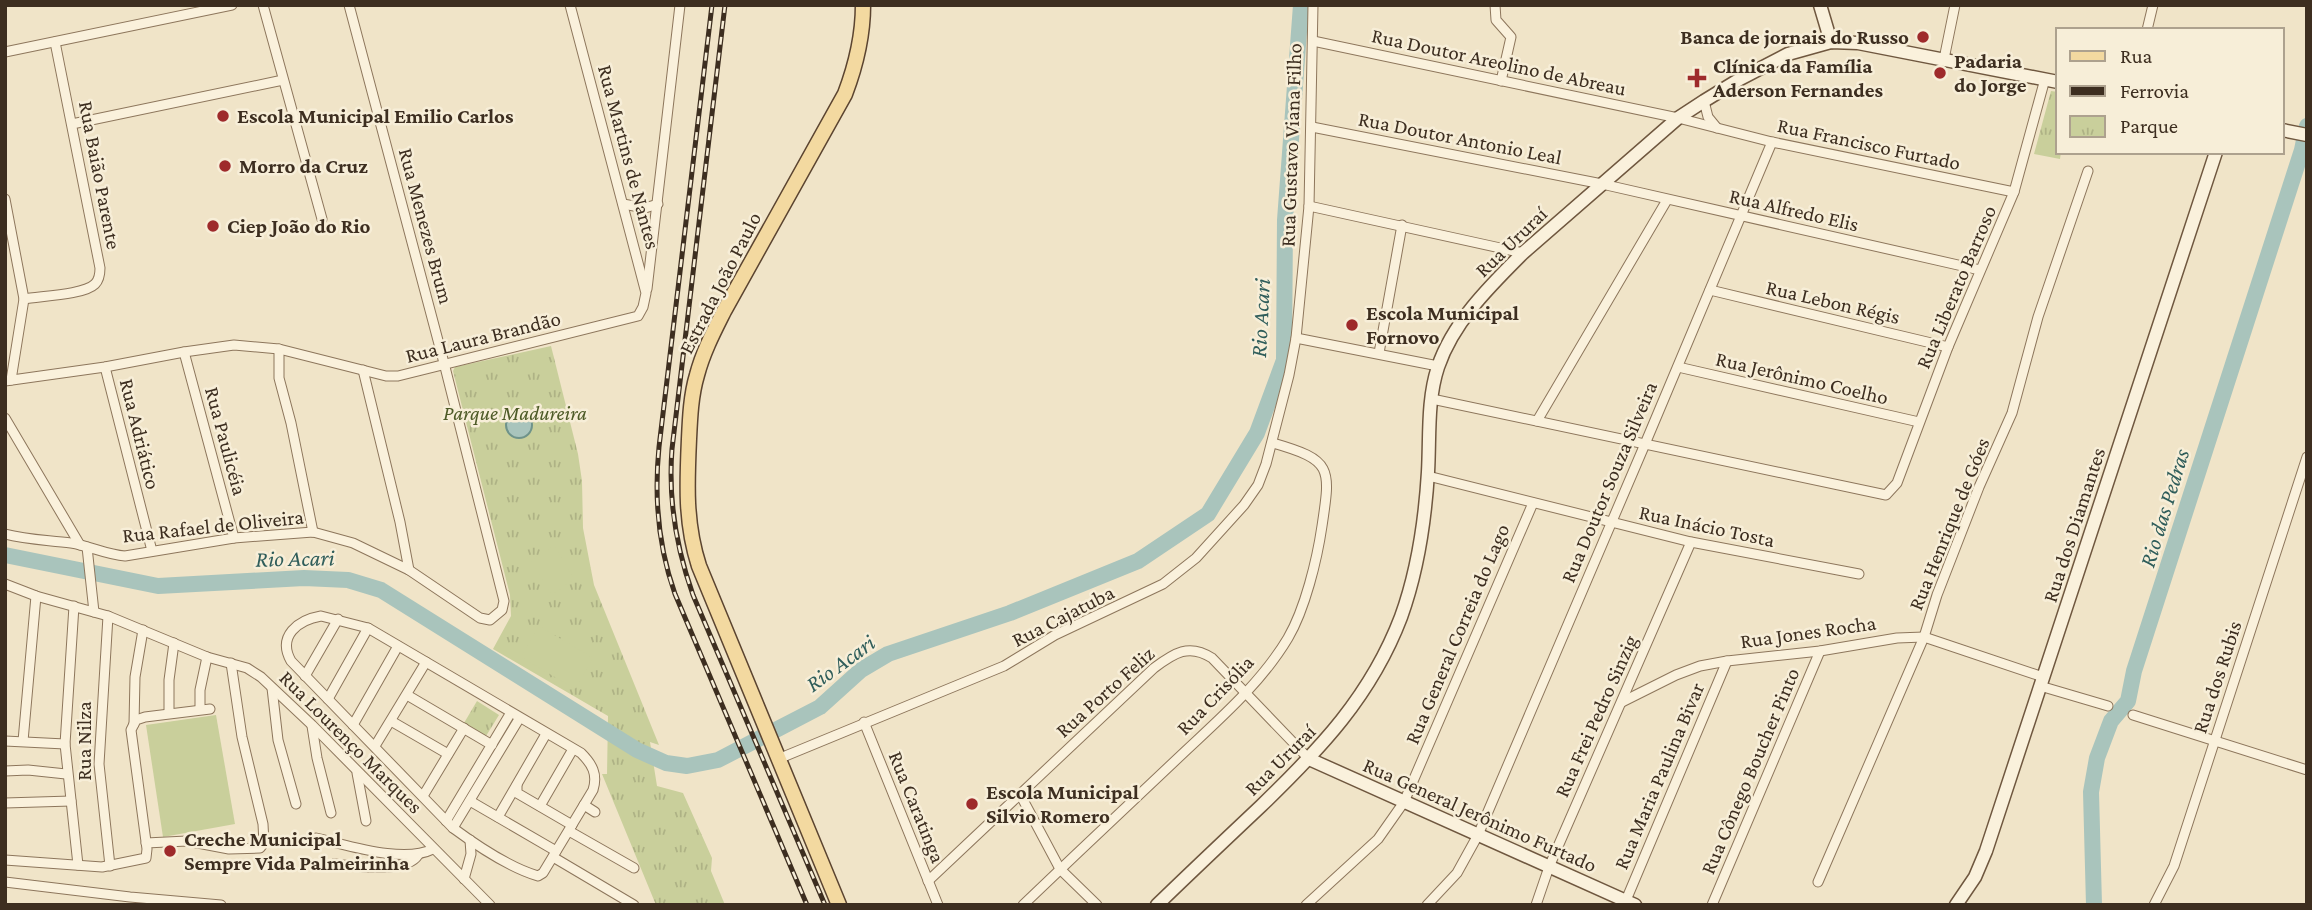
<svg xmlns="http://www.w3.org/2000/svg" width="2312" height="910" viewBox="0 0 2312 910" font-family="'Crimson Pro',serif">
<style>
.park{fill:url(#park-tufts)}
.garden{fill:#c9cf9b}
.water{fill:#a9c4bc;stroke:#6f938a;stroke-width:2}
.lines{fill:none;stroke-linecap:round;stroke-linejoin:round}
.river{stroke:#a9c4bc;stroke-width:16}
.street-casing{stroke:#8d765c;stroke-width:11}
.secondary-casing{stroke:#6f573f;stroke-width:15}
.primary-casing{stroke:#5b4430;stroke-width:17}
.street{stroke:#faf1dc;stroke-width:9}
.secondary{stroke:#faf1dc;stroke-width:12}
.primary{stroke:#f3d9a0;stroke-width:14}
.rail-casing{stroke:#3d2e20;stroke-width:5}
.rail{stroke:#f7eed8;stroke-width:2.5;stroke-dasharray:8;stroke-linecap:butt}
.poi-dot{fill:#9e2a2b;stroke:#f7eed8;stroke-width:2.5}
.labels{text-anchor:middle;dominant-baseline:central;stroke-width:5;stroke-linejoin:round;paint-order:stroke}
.poi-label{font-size:21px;font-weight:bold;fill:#3d2e20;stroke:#f7eed8;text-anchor:start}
.street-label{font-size:21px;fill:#3d2e20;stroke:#f7eed8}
.park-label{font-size:21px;font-style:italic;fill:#4d5a26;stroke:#f7eed8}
.water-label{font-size:23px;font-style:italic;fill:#2f5d5a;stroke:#f7eed8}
</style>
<defs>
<pattern id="park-tufts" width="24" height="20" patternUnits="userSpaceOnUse" patternTransform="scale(1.75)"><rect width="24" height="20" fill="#c9cf9b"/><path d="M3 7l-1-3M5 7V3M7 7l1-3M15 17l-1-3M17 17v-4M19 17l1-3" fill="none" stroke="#aeb285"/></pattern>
</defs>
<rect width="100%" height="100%" fill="#f0e4c8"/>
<g class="park">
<path d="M2051 91 2058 92V152H2061L2060 159 2034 154Z"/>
<path d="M551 346 578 454 582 481 583 528 594 585 659 745 650 742 657 786 683 793 712 858 711 871 725 905H656L602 774H607L608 716 493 649 511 616 510 595 453 371 455 367Z"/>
<path d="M477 701 499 715 486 736 464 723Z"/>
</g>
<g class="garden">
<path d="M554 545 574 579 552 595 531 561Z"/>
<path d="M539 626 593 658 575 689 521 657Z"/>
<path d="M216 715 235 824 163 837 146 725Z"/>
</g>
<circle class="water" cx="519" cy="425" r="13"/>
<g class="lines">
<g class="river">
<path d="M5 555 158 586 304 578 348 580 381 590 637 750 666 763 687 766 718 760 820 707 861 670 888 654 1010 613 1138 561 1208 514 1257 433 1284 360 1285 220 1301 5"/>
<path d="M2094 905 2091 792 2097 758 2111 721 2128 701 2134 671 2302 150 2307 126"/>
</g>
<defs>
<g id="street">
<path d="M263 5 322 219"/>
<path d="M1495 5 1496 20 1511 37 1501 81"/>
<path d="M2147 30 2153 5"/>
<path d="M1313 41 1678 118 1772 142 2014 192"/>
<path d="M5 52 232 5"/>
<path d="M1944 59 1955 5"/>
<path d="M1704 101 1708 117 1717 128"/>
<path d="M72 124 283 80"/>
<path d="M1312 127 1602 184 1980 270"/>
<path d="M5 199 24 299 11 380"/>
<path d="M623 204 645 208 658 204"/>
<path d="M1309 206 1523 253"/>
<path d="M647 289 680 5"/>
<path d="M1710 290 1948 347"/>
<path d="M24 299C40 296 84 295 95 284 99 280 100 274 100 268L55 42"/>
<path d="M1296 338 1438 366"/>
<path d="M279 349V378L291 423 313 532"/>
<path d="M184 352 234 538"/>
<path d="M1379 353 1402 225"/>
<path d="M105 367 152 551"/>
<path d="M1678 367 1919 422"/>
<path d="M363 370 400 522 409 570"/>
<path d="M5 381 105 367 184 352 234 345 279 349 386 376H398L638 316 643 307 646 293 570 5"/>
<path d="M1432 399 1886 495 1897 483 1948 347 2014 192 2045 79"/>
<path d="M5 418 80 545"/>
<path d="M1537 421 1667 200"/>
<path d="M1428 476 1691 542 1859 574"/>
<path d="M5 534C27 540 49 540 71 543 90 546 107 555 125 556L234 538 313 532 353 543 409 570 480 618 490 620 502 610 504 601 444 363 349 5"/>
<path d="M87 547 94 612"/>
<path d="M5 584 36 596 108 616 207 657 247 668 261 677 312 725 490 905"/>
<path d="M74 606 65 744 78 865"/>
<path d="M108 616 99 764 110 866"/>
<path d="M321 616 368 628 581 753C592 764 598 774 593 790L543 873 538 876C511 868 476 845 453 828L291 661C277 636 298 620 321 616Z"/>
<path d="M305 676 338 619"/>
<path d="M2040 686 2108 706"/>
<path d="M272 688 278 740 296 804"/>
<path d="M407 695 492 745"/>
<path d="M328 699 368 628"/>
<path d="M1622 702 1676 675 1700 666 1727 661 1820 651 1897 638 1924 637 2043 677"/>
<path d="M200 709V690L207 657"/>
<path d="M169 713V680L174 643"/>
<path d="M2133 715 2307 770"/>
<path d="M391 721 448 754"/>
<path d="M864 722 938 905"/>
<path d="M134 724 135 677 143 630"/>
<path d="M353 725 398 646"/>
<path d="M312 726 317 758 331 813"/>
<path d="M5 741 65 744"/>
<path d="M23 741 36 596"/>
<path d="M375 746 426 662"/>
<path d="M778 759 1004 666 1055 635 1163 584 1196 558 1244 505 1258 485 1266 464 1289 375 1296 338 1309 206 1313 5"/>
<path d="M5 771 28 770 66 774"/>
<path d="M357 773 366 821"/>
<path d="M517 785V793L572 825"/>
<path d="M423 796 464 728"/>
<path d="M1021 796 1060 869 1097 905"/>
<path d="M470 801 556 851"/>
<path d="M5 803 71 801"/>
<path d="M584 805 595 812"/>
<path d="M540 806 573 749"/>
<path d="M498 817 546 734"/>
<path d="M446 821 510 714"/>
<path d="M453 828 519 719"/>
<path d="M569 831 634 868"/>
<path d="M316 838C348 845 403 864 433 849"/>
<path d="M146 843 187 841 229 849 260 848 264 843 263 824 242 737 231 663"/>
<path d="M553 857 634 905"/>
<path d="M5 860 102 867 146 858 147 849 131 730 136 720 145 717 210 709"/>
<path d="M334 864C354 866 406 874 418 855"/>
<path d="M464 879 471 854 470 840"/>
<path d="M928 881 1154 668C1174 653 1189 643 1212 658L1309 759"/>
<path d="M5 882 130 897 221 905"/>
<path d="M1818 882 1924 637 1937 595 1979 487 2012 413 2038 317 2088 171"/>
<path d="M1023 905C1074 856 1126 807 1177 759 1217 721 1260 685 1288 638 1305 609 1317 560 1322 526 1331 467 1332 460 1273 443"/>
<path d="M1306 905 1378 839 1404 802 1533 503"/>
<path d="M1427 905 1457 873 1478 835 1645 444 1772 142"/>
<path d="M1536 905 1549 867 1691 542"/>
<path d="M1624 905 1727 661"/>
<path d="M1712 905 1820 651"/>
<path d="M2154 905 2174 866 2307 457"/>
</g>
<g id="secondary">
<path d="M1820 5 1831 42"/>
<path d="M2282 130 2307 135"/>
<path d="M1309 759 1635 905"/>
<path d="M1157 905C1191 872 1226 839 1261 806 1320 749 1371 696 1401 617 1418 570 1425 522 1428 472 1430 437 1427 400 1438 367 1453 322 1490 286 1523 253L1678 118 1704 101 1740 79 1788 54 1831 42 1858 43 2058 82"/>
<path d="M1956 905 1975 877 1986 851 2216 152"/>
</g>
<path id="primary" d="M839 905 699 566C685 523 687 483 689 439 690 417 691 395 697 375 703 352 714 331 724 311L845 94C856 65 863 36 863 5"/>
</defs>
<use href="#street" class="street-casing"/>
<use href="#secondary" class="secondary-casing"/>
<use href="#primary" class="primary-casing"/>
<use href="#street" class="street"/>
<use href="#secondary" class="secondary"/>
<use href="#primary" class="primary"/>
<defs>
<g id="rail">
<path d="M712 5 659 447C654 497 658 546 675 594L807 905"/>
<path d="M725 5 672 449C668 500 676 547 693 595L825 905"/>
</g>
</defs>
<use href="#rail" class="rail-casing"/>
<use href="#rail" class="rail"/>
</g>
<g class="poi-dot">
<circle cx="1923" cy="37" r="7"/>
<circle cx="1940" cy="73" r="7"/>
<path d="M1693.5 67.5h7v7h7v7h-7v7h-7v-7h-7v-7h7z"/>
<circle cx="223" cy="116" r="7"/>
<circle cx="225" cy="166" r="7"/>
<circle cx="213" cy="226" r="7"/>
<circle cx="1352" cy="325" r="7"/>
<circle cx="972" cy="804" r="7"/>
<circle cx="170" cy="851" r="7"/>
</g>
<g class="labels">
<g class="poi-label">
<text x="1909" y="37" text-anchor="end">Banca de jornais do Russo</text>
<text x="1954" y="61">Padaria<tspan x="1954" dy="24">do Jorge</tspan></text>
<text x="1713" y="66">Clínica da Família<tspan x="1713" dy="24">Aderson Fernandes</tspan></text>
<text x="237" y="116">Escola Municipal Emilio Carlos</text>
<text x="239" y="166">Morro da Cruz</text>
<text x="227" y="226">Ciep João do Rio</text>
<text x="1366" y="313">Escola Municipal<tspan x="1366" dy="24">Fornovo</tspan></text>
<text x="986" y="792">Escola Municipal<tspan x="986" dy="24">Silvio Romero</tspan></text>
<text x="184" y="839">Creche Municipal<tspan x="184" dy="24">Sempre Vida Palmeirinha</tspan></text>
</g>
<g class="street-label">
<text transform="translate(1499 62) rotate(12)">Rua Doutor Areolino de Abreau</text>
<text transform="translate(1460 138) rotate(11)">Rua Doutor Antonio Leal</text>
<text transform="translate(1869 144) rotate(12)">Rua Francisco Furtado</text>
<text transform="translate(1291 145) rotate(-88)">Rua Gustavo Viana Filho</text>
<text transform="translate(629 157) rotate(75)">Rua Martins de Nantes</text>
<text transform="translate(100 175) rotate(79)">Rua Baião Parente</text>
<text transform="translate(1794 210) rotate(13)">Rua Alfredo Elis</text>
<text transform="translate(426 226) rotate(75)">Rua Menezes Brum</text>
<text transform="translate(1511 242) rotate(-44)">Rua Ururaí</text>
<text transform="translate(720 283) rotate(-63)">Estrada João Paulo</text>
<text transform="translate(1956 287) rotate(-67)">Rua Liberato Barroso</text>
<text transform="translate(1833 302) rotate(13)">Rua Lebon Régis</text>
<text transform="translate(483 337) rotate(-14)">Rua Laura Brandão</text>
<text transform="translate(1802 378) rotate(13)">Rua Jerônimo Coelho</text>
<text transform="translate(140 434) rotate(76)">Rua Adriático</text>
<text transform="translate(226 441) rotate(75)">Rua Paulicéia</text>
<text transform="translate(1609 482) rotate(-67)">Rua Doutor Souza Silveira</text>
<text transform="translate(1949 524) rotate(-68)">Rua Henrique de Góes</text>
<text transform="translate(2074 525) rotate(-72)">Rua dos Diamantes</text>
<text transform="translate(213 526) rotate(-6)">Rua Rafael de Oliveira</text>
<text transform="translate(1707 526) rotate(12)">Rua Inácio Tosta</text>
<text transform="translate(1063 616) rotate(-27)">Rua Cajatuba</text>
<text transform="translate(1808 632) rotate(-8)">Rua Jones Rocha</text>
<text transform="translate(1457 634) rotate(-67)">Rua General Correia do Lago</text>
<text transform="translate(2217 677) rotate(-72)">Rua dos Rubis</text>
<text transform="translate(1105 692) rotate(-42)">Rua Porto Feliz</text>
<text transform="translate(1215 695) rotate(-46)">Rua Crisólia</text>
<text transform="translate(1596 716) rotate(-66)">Rua Frei Pedro Sinzig</text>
<text transform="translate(84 741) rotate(-90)">Rua Nilza</text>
<text transform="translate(351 742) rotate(45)">Rua Lourenço Marques</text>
<text transform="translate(1280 760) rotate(-45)">Rua Ururaí</text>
<text transform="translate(1750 771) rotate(-67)">Rua Cônego Boucher Pinto</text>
<text transform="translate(1659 776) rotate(-67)">Rua Maria Paulina Bivar</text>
<text transform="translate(917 807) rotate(68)">Rua Caratinga</text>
<text transform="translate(1480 815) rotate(24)">Rua General Jerônimo Furtado</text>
</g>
<g class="park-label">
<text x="515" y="413">Parque Madureira</text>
</g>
<g class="water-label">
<text transform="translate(1260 318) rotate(-87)">Rio Acari</text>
<text transform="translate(2164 508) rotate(-73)">Rio das Pedras</text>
<text transform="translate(295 558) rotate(-1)">Rio Acari</text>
<text transform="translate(840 663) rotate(-36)">Rio Acari</text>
</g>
</g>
<rect width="2312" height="910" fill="none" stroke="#3d2e20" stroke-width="14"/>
<rect x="2056" y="28" width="228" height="126" fill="#f7eed8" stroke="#ada18e" stroke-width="2"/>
<rect x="2070" y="51" width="35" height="10" fill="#f3d9a0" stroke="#ada18e" stroke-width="2"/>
<text x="2120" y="63" font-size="21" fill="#3d2e20">Rua</text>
<rect x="2070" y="86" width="35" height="10" fill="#3d2e20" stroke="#ada18e" stroke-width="2"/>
<text x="2120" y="98" font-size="21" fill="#3d2e20">Ferrovia</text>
<rect x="2070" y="116" width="35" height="21" fill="url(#park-tufts)" stroke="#ada18e" stroke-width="2"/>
<text x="2120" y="133" font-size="21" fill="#3d2e20">Parque</text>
</svg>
